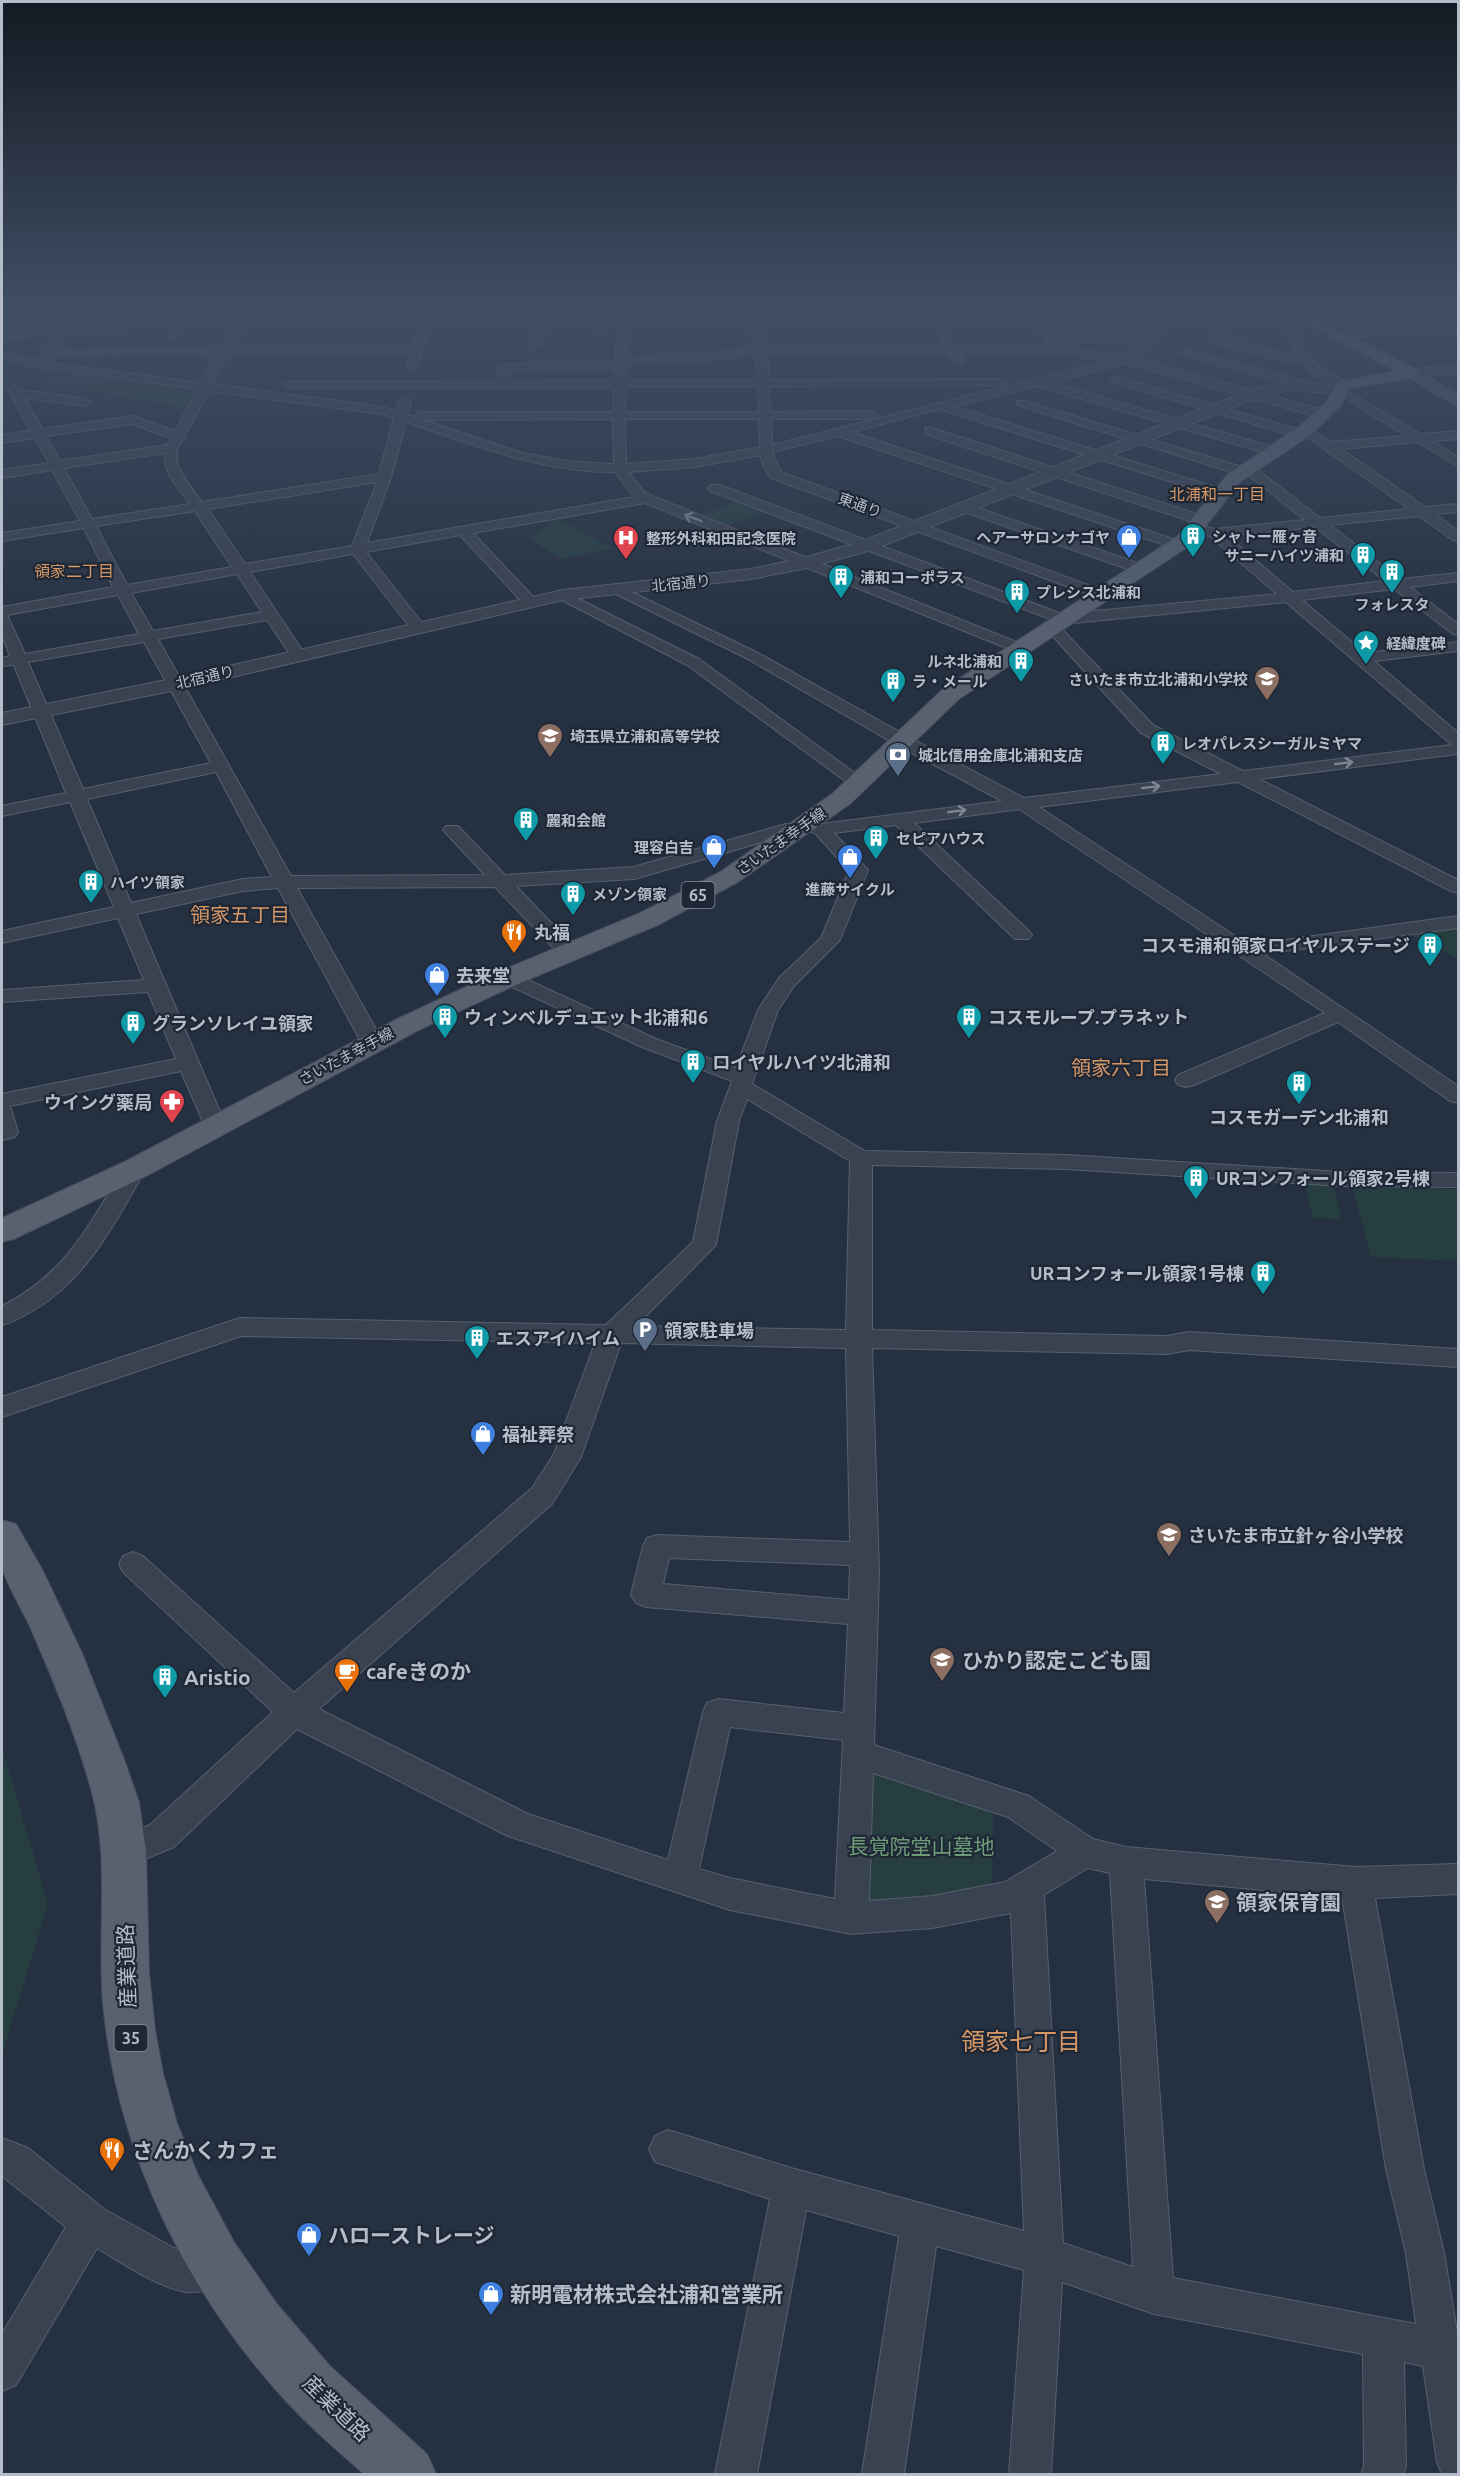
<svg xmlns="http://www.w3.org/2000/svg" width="1460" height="2476" viewBox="0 0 1460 2476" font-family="Ubuntu,'Noto Sans JP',sans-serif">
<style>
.green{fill:#273e41}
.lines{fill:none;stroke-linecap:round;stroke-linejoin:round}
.minor-casing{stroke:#57606d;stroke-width:2}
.tertiary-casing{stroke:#57606d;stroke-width:2}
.secondary-casing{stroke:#57606d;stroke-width:2}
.primary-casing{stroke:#434b59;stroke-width:2}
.minor{fill:#394250;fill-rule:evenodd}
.tertiary{fill:#394250;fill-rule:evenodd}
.secondary{fill:#475163;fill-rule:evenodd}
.primary{fill:#576170;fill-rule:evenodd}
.rail{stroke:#5b6677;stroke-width:2;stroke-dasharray:3 3;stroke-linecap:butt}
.oneway{stroke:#7e8693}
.labels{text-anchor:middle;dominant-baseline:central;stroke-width:4.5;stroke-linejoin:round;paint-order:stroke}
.far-street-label{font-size:15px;fill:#b6bdca;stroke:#1e2735}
.far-poi-label{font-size:15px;font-weight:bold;fill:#b6bdca;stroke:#1e2735;text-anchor:start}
.far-neighbourhood-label{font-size:16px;fill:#d69765;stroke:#1e2735}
.shield{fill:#1e2735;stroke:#88909d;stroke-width:1.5}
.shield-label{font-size:16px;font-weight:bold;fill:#b6bdca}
.poi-label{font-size:18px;font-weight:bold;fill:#b6bdca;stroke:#1e2735;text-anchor:start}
.neighbourhood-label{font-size:20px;fill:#d69765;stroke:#1e2735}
.near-poi-label{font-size:21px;font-weight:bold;fill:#b6bdca;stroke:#1e2735;text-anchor:start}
.near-park-label{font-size:21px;fill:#6d9b78;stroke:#1e2735}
.near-street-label{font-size:21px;fill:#b6bdca;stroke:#1e2735}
.near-neighbourhood-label{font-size:24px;fill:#d69765;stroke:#1e2735}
</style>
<rect width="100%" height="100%" fill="#253040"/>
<g class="green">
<path d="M42 367 200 388 188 408 30 381Z"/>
<path d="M742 500 770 512 724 527 696 516Z"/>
<path d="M558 519 612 548 562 559 529 538Z"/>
<path d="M1458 927V959L1409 934Z"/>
<path d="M1304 1181 1332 1182 1342 1219 1313 1218Z"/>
<path d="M1352 1186 1458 1189V1261L1371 1257Z"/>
<path d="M2 1747 48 1904 2 2055Z"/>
<path d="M869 1771 993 1811 992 1891 871 1908 860 1895Z"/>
</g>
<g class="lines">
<defs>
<g id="minor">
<path d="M77 310H87L55 350 220 349 241 310H251L231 349 413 348 420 322 427 310H437L430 322 417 369 413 370 407 367 411 354 227 355 212 384 383 407 396 411 399 401 405 397 411 401 407 415 416 417 417 413 421 412H613L614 387 289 388 283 385 289 382 496 381 499 367 505 364 615 363 618 310H628L627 357 699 355 755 347 748 310H758L766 347H945L926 310H936L956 347H1049L1029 310H1039L1061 347 1123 355 1144 341H1063L1058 338 1063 335H1149L1158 310H1168L1159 338 1135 358 1327 411 1329 414 1323 418 1319 417 1125 363 1052 383 1277 448 1279 451 1277 454H1269L1038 386 953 406 1225 490 1227 493 1220 497 939 409 852 432 1182 542 1184 545 1182 548 1177 549 838 436 772 452 781 472 1107 592 1109 595 1107 598 1102 599 771 478 764 467 760 455 695 467 628 472 645 493 1024 645 1027 648 1019 653 645 503 473 533 535 599 537 602 530 606 525 605 460 535 366 552 426 628 418 633 413 631 353 554 250 572 306 656 303 659H293L267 620 158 639 291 876 485 875 443 830 446 826H458L505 875 633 867 786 824 801 827 804 823 821 824 1002 801 895 744 748 659 614 593 612 590 614 587 619 586 758 653 907 736 1024 798 1221 774 1141 733 1047 630 1044 627 1047 624H1057L1153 725 1243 771 1452 745 1286 602 1063 624 710 491 708 488 710 485H720L1062 614 1277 594 1210 536 1190 531 1188 528 1195 524 1215 529 1305 520 1247 474H1238L1017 405V401H1025L1242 467 1251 465 1320 518 1409 509 1306 436 1297 437 1113 382 1111 380 1113 378H1121L1300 430 1306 426 1331 442 1406 436 1336 392V388L1340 387 1421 434 1458 431V439L1432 441 1458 457V466L1417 442 1341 449 1425 507 1458 504V512L1435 514 1458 531V541L1453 540 1419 516 1330 525 1400 579 1458 573V581L1410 587 1458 624V635L1453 634 1394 589 1302 600 1365 653 1458 642V651L1374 661 1458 733V754L1259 779 1458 880V893L1451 891 1238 782 1039 807 1249 945 1458 916V928L1263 954 1458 1086V1103L1450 1101 1338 1022 1194 1085 1186 1087 1178 1085 1175 1080 1178 1075 1325 1013 1019 809 914 823 1029 931 1032 935 1029 939H1015L896 825 834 833 868 870 840 940 794 986 778 1010 752 1084 865 1151 1066 1155 1342 1172 1458 1173V1187L1342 1186 1066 1169 872 1165V1330L1167 1336 1189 1332 1458 1349V1367L1189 1350 1167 1354 872 1348 879 1572 874 1745 1029 1796 1093 1839 1126 1847 1356 1867 1458 1864V1894L1375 1898 1424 2169 1444 2253 1458 2338V2474H1442L1437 2462 1423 2366 1404 2362 1406 2467 1403 2474H1361L1364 2467 1363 2354 1154 2314 1062 2282 1051 2474H1009L1024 2270 936 2246 904 2474H862L899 2236 806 2210 757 2474H715L770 2199 655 2162 649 2149 655 2136 668 2130 791 2168 1024 2231 1011 1913 932 1928 851 1934 730 1910 508 1836 297 1729 174 1847 123 1868 111 1864 106 1853 111 1842 150 1825 273 1712 123 1572 119 1564 123 1556 133 1552 143 1556 294 1693 532 1488 554 1454 595 1343 241 1336 2 1417V1397L240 1318 606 1325 693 1242 717 1121 732 1081 642 1047 501 982 498 978 501 974H515L656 1039 736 1068 758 1010 779 978 821 938 849 871 815 833 805 831 802 835H787L634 879 516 886 576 949 579 953 576 957H562L495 887 297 888 383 1042 379 1046 372 1048 365 1046 361 1042 278 888 243 891 136 914 226 1126 223 1131 215 1133 207 1131 181 1071 10 1106 18 1132 15 1137 2 1140V1094L176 1059 148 992 2 1002V990L144 980 118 918 2 943V931L114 907 70 802 2 816V806L66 793 14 665 2 666V658L10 656 2 635V607L113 587 84 528 2 541V533L80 521 52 470 2 478V470L49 463 35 438 2 443V435L31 431 8 389 14 386 20 390 84 398 90 402 84 406 25 398 42 429 133 416 175 431 198 389 38 367 2 359V353L35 360ZM767 353H948L954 363 958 364 964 361 959 353H1057L1111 360 772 445 771 419H872L878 415 872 411 770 412 769 386 1001 385 1007 382 1001 379 769 380ZM756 354 758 380H626L627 363 699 361ZM216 355 201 383 45 362 50 356ZM615 369V380L508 381 510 370ZM758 386 759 412H625L626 387ZM209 391 382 414 394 418 379 474 202 502C189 484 162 457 186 437L185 435ZM613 419 614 464H609L566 461 523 453 423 420ZM625 419H759L760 447 695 459 626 464ZM406 422C474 445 542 473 615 472L634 497 367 543 391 477ZM132 424 171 438 167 445 60 461 46 436ZM165 453C162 473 179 488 190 504L92 519 64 468ZM377 482 352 546 245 564 208 509ZM195 511 232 567 127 585 96 526ZM1315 527 1385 581 1293 592 1227 536ZM237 574 262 612 153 631 131 593ZM118 595 139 634 25 654 7 615ZM144 642 211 763 83 789 28 662ZM216 772 272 877 243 879 131 903 87 799ZM747 1099 850 1161 846 1330 636 1326 716 1245 739 1121ZM621 1343 846 1348 850 1542 657 1535 647 1538 643 1546 631 1595 636 1603 646 1607 848 1624 844 1713 718 1699 707 1703 703 1712 668 1860 528 1814 319 1709 552 1504 581 1457ZM669 1558 850 1565 849 1600 663 1584ZM730 1727 843 1740 835 1899 730 1878 699 1869ZM873 1773 1008 1817 1057 1851 1005 1882 932 1896 869 1901ZM1088 1868 1110 1873 1133 2267 1063 2243 1044 1895ZM1144 1879 1342 1897 1386 2169 1406 2253 1416 2324 1173 2278Z"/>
<path d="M1288 310 1297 312 1292 319C1301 351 1317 373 1350 382V386C1327 391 1316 369 1300 364 1281 358 1218 348 1206 338L1242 314 1246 315V319L1220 337 1298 357 1289 342 1282 319Z"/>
<path d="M1377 310H1392L1458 329V335L1440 330 1338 339 1337 337 1342 334 1424 325Z"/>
<path d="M543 318 548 321 541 346 536 349 532 348 531 346 538 321Z"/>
<path d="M601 318 606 321 602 336H594L596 321Z"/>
<path d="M183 320 188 323 177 339H169L168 337 179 321Z"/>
<path d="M1185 349 1314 384 1316 386 1310 389 1181 354V350Z"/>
<path d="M929 427 1206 517 1208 520 1206 523H1196L925 434V428Z"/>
<path d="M964 503 1146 566 1148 569 1146 572H1136L959 510 957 507 959 504Z"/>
<path d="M563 591 699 659 867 782 864 786H852L687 665 558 598 556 595 558 592Z"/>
<path d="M135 1162 143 1164 146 1169C116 1220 91 1273 39 1307 27 1314 15 1322 2 1325V1306C69 1272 88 1224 127 1164Z"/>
<path d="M2 2138 28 2148 104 2209 174 2248 187 2253 218 2248 232 2254 238 2268 232 2282C219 2287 200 2294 186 2292 157 2287 122 2263 97 2248L16 2385 2 2391V2334L66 2227 2 2176Z"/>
</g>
<g id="tertiary">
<path d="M1272 310H1297L1299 312 1292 316 1193 323 135 327 68 331 2 340V332L68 323 135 319 1193 315Z"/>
<path d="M1458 365V373L1412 377 1405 373 1412 369Z"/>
<path d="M1293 382 1340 386 1347 390 1340 394 1293 390 1264 395 872 550 806 568 751 579 563 600 176 690 2 725V713L176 678 563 590 751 569 803 558 860 542 1256 388Z"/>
</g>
<path id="secondary" d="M1412 368 1458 394V405L1452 403 1406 376 1404 373 1406 370Z"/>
<g id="primary">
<path d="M1280 310H1297L1418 370 1420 373 1412 378 1349 389 1340 406 1312 434 1240 482 1192 544 959 699 850 804 738 882 658 925 518 984 419 1030 146 1176 14 1239 2 1242V1218L124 1162 399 1018 498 972 640 913 720 872 832 794 943 689 1178 536 1228 474 1300 426 1327 401 1337 382 1396 371Z"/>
<path d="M2 1520 16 1524 42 1569 82 1653 124 1759 139 1802 146 1852 149 1972 155 2030 163 2073 177 2123 198 2175 234 2242 277 2304 330 2366 427 2454 436 2474H364C334 2448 303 2421 276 2390 182 2284 116 2146 103 2004 97 1935 110 1861 92 1793 77 1737 54 1682 31 1629 25 1615 4 1579 2 1567 0 1553 1 1533 2 1520Z"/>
</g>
</defs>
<use href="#minor" class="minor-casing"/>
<use href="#tertiary" class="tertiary-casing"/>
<use href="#secondary" class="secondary-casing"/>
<use href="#primary" class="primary-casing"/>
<use href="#minor" class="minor"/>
<use href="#tertiary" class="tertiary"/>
<use href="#secondary" class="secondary"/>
<use href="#primary" class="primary"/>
<g class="rail">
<path d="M1397 310 1458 329"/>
<path d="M1428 310 1458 319"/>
</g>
</g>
<defs><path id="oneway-shaft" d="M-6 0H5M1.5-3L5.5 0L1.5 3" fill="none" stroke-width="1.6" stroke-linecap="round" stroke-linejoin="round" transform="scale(1.5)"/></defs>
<g class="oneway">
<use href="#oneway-shaft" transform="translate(693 518) rotate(-159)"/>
<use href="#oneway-shaft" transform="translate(1344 763) rotate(-7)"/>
<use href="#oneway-shaft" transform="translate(1151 787) rotate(-7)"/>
<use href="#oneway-shaft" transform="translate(957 811) rotate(-7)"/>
</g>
<linearGradient id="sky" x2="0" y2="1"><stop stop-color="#141a23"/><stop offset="0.47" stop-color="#404e64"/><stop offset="1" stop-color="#404e64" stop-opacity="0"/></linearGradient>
<rect width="1460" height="656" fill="url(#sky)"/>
<defs>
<symbol id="building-pin" viewBox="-11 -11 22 30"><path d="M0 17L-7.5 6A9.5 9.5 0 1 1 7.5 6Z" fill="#0f9aa8" stroke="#1e2735"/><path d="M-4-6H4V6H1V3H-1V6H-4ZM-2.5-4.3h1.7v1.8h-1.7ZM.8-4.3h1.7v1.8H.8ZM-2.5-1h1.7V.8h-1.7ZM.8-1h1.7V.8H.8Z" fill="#fff"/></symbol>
<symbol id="shop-pin" viewBox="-11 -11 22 30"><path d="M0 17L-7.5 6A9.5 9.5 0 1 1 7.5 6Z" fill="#3f7fe0" stroke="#1e2735"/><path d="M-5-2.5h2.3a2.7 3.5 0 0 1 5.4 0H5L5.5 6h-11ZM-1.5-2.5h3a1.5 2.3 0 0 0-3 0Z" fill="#fff"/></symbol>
<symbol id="hospital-pin" viewBox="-11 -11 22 30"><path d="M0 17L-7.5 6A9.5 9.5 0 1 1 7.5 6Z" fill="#e0444e" stroke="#1e2735"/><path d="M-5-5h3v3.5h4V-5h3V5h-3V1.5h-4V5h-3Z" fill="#fff"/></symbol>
<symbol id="sight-pin" viewBox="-11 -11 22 30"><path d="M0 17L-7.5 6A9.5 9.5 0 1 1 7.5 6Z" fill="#0f9aa8" stroke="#1e2735"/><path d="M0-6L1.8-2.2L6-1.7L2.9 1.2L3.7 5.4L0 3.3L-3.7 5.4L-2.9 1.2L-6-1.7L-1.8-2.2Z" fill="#fff"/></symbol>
<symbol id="school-pin" viewBox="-11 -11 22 30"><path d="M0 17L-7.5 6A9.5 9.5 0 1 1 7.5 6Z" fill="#8d6e63" stroke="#1e2735"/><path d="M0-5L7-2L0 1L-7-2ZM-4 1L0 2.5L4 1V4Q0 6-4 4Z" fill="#fff"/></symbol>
<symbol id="bank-pin" viewBox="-11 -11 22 30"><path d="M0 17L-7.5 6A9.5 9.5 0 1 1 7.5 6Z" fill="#5c6f8a" stroke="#1e2735"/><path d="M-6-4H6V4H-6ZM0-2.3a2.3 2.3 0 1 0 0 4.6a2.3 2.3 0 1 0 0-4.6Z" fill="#fff"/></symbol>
<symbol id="restaurant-pin" viewBox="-11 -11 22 30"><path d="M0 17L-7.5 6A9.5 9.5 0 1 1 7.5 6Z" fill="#e8710a" stroke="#1e2735"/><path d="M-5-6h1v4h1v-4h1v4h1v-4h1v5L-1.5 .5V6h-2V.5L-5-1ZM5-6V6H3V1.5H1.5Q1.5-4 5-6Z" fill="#fff"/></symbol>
<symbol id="pharmacy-pin" viewBox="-11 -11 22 30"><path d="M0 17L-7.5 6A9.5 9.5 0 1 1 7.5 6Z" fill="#e0444e" stroke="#1e2735"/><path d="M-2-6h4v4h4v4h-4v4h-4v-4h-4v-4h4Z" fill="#fff"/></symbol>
<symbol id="parking-pin" viewBox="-11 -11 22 30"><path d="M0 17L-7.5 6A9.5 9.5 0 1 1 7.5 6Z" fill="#5c6f8a" stroke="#1e2735"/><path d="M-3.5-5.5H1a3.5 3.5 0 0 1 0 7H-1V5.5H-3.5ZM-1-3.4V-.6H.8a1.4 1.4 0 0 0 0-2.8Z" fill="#fff"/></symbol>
<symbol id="cafe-pin" viewBox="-11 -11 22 30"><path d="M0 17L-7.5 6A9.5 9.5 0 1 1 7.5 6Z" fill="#e8710a" stroke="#1e2735"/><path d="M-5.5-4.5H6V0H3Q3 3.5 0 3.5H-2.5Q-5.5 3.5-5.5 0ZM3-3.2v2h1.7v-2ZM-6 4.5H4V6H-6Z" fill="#fff"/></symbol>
</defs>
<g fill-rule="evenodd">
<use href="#building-pin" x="1178" y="521" width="30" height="40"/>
<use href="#shop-pin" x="1114" y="522" width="30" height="40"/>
<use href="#hospital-pin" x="611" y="523" width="30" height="40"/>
<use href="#building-pin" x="1348" y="540" width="30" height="40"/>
<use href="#building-pin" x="1377" y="557" width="30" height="40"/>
<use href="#building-pin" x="826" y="562" width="30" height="40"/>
<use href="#building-pin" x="1002" y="577" width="30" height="40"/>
<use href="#sight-pin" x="1351" y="628" width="30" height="40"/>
<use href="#building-pin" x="1006" y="646" width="30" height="40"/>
<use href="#school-pin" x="1252" y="664" width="30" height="40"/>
<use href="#building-pin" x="878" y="666" width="30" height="40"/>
<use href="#school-pin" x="535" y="721" width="30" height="40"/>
<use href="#building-pin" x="1148" y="728" width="30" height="40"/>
<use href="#bank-pin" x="883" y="740" width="30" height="40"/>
<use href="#building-pin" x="511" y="805" width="30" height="40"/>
<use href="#building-pin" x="861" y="823" width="30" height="40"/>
<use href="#shop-pin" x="699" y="832" width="30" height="40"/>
<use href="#shop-pin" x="835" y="842" width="30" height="40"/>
<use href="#building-pin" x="76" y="867" width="30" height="40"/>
<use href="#building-pin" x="558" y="879" width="30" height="40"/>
<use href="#restaurant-pin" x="499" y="917" width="30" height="40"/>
<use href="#building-pin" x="1415" y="930" width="30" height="40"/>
<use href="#shop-pin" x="422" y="960" width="30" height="40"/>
<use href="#building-pin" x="430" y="1002" width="30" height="40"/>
<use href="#building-pin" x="954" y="1002" width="30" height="40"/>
<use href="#building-pin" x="118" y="1008" width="30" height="40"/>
<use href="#building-pin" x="678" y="1047" width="30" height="40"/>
<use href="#building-pin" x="1284" y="1068" width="30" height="40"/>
<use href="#pharmacy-pin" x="157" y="1087" width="30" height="40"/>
<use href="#building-pin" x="1181" y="1163" width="30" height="40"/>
<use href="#building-pin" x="1248" y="1258" width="30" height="40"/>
<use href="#parking-pin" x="630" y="1315" width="30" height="40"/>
<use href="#building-pin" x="462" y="1323" width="30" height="40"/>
<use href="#shop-pin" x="468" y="1419" width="30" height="40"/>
<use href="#school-pin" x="1154" y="1520" width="30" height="40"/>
<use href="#school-pin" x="927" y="1645" width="30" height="40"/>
<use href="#cafe-pin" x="332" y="1656" width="30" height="40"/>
<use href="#building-pin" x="150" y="1662" width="30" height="40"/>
<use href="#school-pin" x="1202" y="1887" width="30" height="40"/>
<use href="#restaurant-pin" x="97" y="2135" width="30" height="40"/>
<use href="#shop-pin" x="294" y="2220" width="30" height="40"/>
<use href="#shop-pin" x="476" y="2279" width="30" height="40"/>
</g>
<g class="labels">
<g class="far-street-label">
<text transform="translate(860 505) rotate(20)">東通り</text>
<text transform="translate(681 583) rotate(-6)">北宿通り</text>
<text transform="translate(205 677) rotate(-13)">北宿通り</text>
<text transform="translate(781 841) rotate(-35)">さいたま幸手線</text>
<text transform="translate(346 1056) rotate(-28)">さいたま幸手線</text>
</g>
<g class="far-poi-label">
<text x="1212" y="536">シャトー雁ヶ音</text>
<text x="1110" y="537" text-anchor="end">ヘアーサロンナゴヤ</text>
<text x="646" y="538">整形外科和田記念医院</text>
<text x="1344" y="555" text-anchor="end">サニーハイツ浦和</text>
<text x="860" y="577">浦和コーポラス</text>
<text x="1036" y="592">プレシス北浦和</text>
<text x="1392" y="604" text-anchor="middle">フォレスタ</text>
<text x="1386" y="643">経緯度碑</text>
<text x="1002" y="661" text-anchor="end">ルネ北浦和</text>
<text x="1248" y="679" text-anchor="end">さいたま市立北浦和小学校</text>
<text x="912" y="681">ラ・メール</text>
<text x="570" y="736">埼玉県立浦和高等学校</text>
<text x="1182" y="743">レオパレスシーガルミヤマ</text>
<text x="918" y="755">城北信用金庫北浦和支店</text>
<text x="546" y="820">麗和会館</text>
<text x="896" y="838">セピアハウス</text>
<text x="694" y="847" text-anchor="end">理容白吉</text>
<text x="110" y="882">ハイツ領家</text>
<text x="850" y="889" text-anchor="middle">進藤サイクル</text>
<text x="592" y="894">メゾン領家</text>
</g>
<g class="far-neighbourhood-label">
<text x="1217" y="494">北浦和一丁目</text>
<text x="74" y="571">領家二丁目</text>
</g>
<g class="shield">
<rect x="681.5" y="882" width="33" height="26" rx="4.5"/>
<rect x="114.5" y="2025" width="33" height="26" rx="4.5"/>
</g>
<g class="shield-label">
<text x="698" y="895">65</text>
<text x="131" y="2038">35</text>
</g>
<g class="poi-label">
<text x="534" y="932">丸福</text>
<text x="1410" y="945" text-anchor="end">コスモ浦和領家ロイヤルステージ</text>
<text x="456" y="975">去来堂</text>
<text x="464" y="1017">ウィンベルデュエット北浦和6</text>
<text x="988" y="1017">コスモループ.プラネット</text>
<text x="152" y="1023">グランソレイユ領家</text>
<text x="712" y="1062">ロイヤルハイツ北浦和</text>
<text x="152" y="1102" text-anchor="end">ウイング薬局</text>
<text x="1299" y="1117" text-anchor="middle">コスモガーデン北浦和</text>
<text x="1216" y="1178">URコンフォール領家2号棟</text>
<text x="1244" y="1273" text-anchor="end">URコンフォール領家1号棟</text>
<text x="664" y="1330">領家駐車場</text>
<text x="496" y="1338">エスアイハイム</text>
<text x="502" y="1434">福祉葬祭</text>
<text x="1188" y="1535">さいたま市立針ヶ谷小学校</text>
</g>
<g class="neighbourhood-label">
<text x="240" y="914">領家五丁目</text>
<text x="1121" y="1067">領家六丁目</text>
</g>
<g class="near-poi-label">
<text x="962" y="1660">ひかり認定こども園</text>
<text x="366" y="1671">cafeきのか</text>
<text x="184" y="1677">Aristio</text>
<text x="1236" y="1902">領家保育園</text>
<text x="132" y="2150">さんかくカフェ</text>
<text x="328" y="2235">ハローストレージ</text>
<text x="510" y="2294">新明電材株式会社浦和営業所</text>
</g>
<g class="near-park-label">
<text x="921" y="1846">長覚院堂山墓地</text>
</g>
<g class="near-street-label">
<text transform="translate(126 1966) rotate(-92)">産業道路</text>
<text transform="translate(337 2408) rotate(44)">産業道路</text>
</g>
<g class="near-neighbourhood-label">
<text x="1021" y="2041">領家七丁目</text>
</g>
</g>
<rect width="1460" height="2476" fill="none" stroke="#b6bdca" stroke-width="6"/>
</svg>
